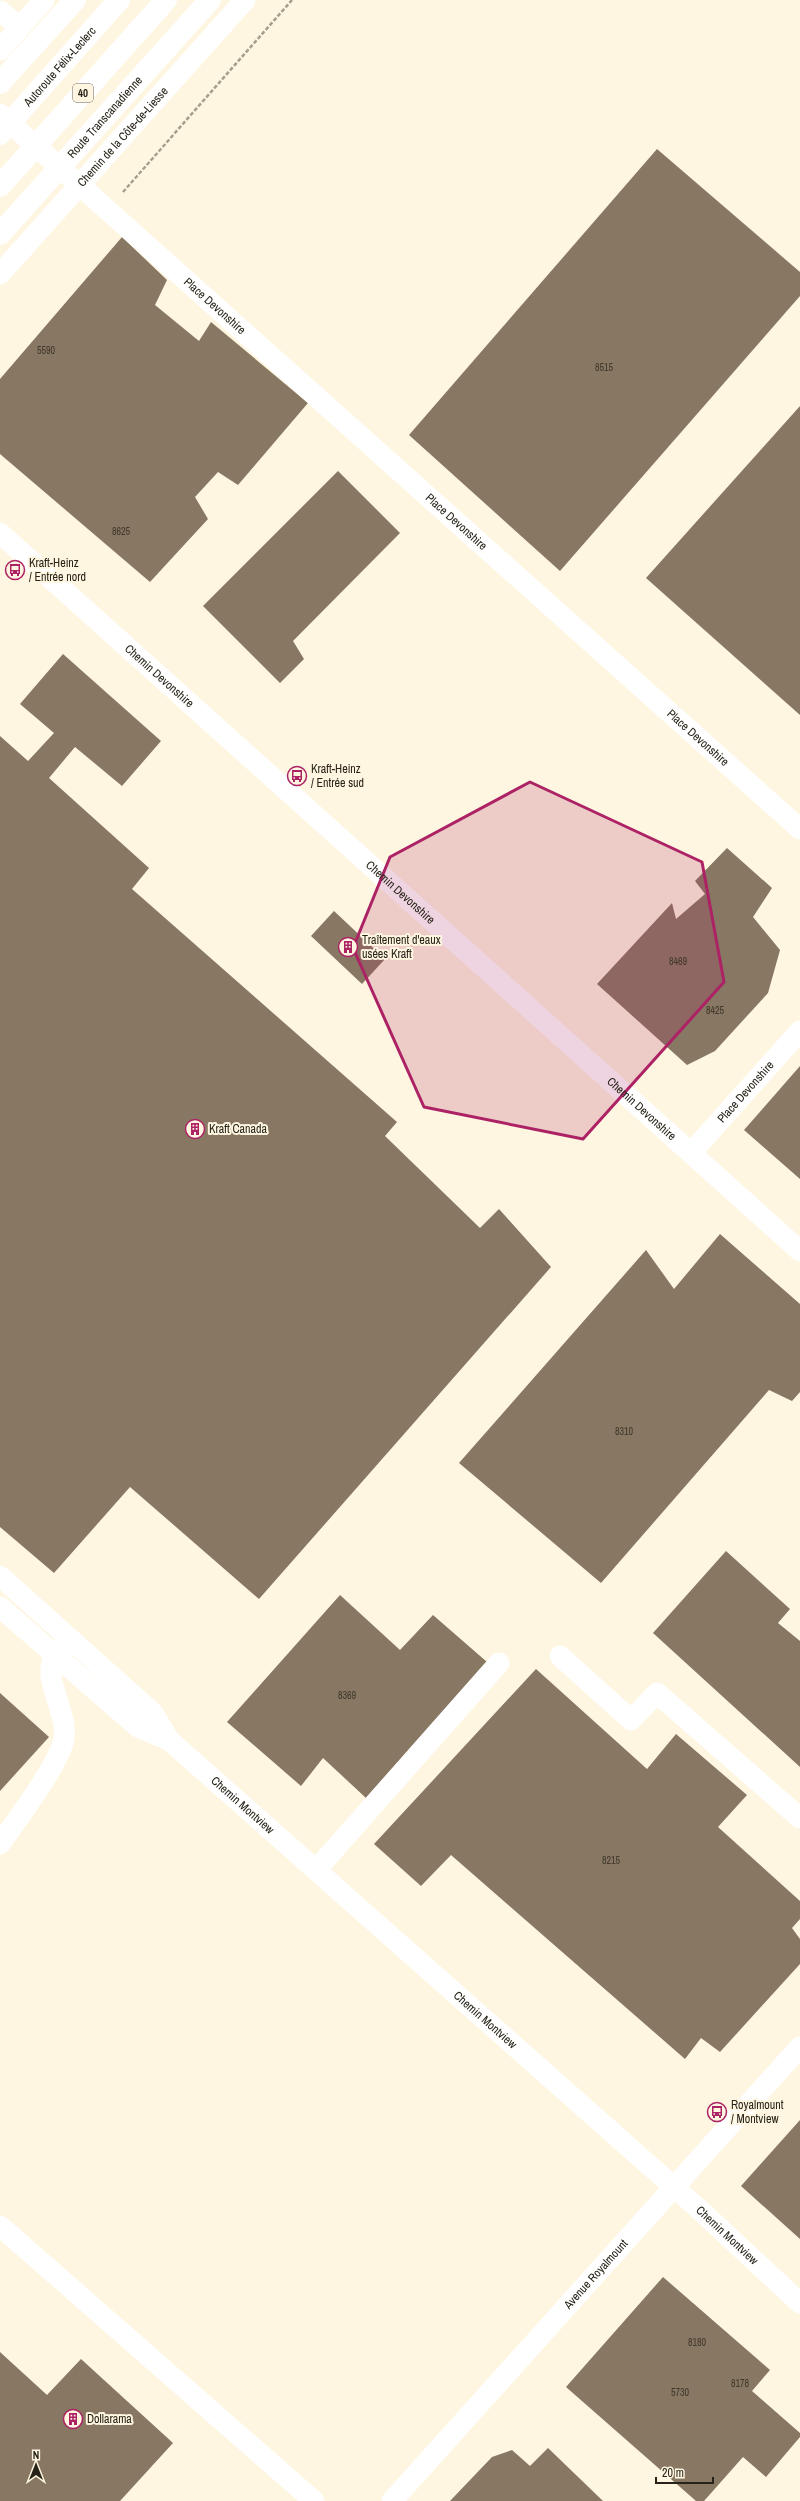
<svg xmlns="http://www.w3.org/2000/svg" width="800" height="2501" viewBox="0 0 800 2501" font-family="'Archivo Narrow',sans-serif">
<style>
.building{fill:#887762}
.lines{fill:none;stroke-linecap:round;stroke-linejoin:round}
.path{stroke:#a59f8e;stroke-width:2.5;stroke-dasharray:4 2;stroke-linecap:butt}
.minor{stroke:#fff;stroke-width:21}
.major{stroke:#fff;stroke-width:22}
.highway{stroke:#fff;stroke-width:22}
.marked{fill:#ac2265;fill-opacity:0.2;stroke:#ac2265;stroke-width:3;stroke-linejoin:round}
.labels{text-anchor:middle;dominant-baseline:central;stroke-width:4;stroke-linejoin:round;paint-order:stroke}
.number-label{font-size:10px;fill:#3f382b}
.shield{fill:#fef6e0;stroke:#686255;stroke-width:1}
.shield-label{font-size:11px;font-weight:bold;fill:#272319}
.street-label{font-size:12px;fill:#272319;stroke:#fef6e0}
.poi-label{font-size:12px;fill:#272319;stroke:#fef6e0;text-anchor:start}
</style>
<rect width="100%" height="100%" fill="#fef6e0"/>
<g class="building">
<path d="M657 149 800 272V296L560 571 409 435Z"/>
<path d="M122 237 167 280 155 305 199 341 211 322 308 403 238 485 218 472 195 497 208 519 150 582 0 454V379Z"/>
<path d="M800 406V715L646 578Z"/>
<path d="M338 471 400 533 293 641 304 659 280 683 203 606Z"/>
<path d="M63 654 161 741 122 786 75 747 49 778 149 868 132 889 397 1122 385 1136 480 1228 499 1209 551 1267 259 1599 130 1487 54 1573 0 1527V736L28 761 54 733 20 704Z"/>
<path d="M727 848 772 888 753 917 780 950 768 993 715 1051 687 1065 597 984 672 903 676 919 705 894 695 881Z"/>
<path d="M334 911 385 959 362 984 311 936Z"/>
<path d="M800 1066V1179L744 1130Z"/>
<path d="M720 1234 800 1304V1392L792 1401 769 1390 601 1583 459 1463 646 1250 674 1289Z"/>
<path d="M726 1551 790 1609 778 1623 800 1641V1767L653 1633Z"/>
<path d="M340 1595 400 1650 433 1615 487 1662 366 1798 323 1758 301 1786 227 1722Z"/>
<path d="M536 1669 647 1769 676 1734 747 1795 718 1827 800 1901V1919L792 1928 800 1939V1964L720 2052 701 2038 685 2059 451 1855 421 1886 374 1844Z"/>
<path d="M0 1693 49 1737 0 1791Z"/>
<path d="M800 2120V2239L741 2186Z"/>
<path d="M663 2277 770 2370 752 2391 800 2433V2437L766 2477 743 2457 704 2501H696L566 2387Z"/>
<path d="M0 2352 47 2395 81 2359 173 2443 120 2501H0Z"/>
<path d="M548 2448 603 2501H450L492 2457 512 2450 530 2466Z"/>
</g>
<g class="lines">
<path class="path" d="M123 192 292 0"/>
<g class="minor">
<path d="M0 11 20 27"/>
<path d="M0 50 44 0"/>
<path id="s1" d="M0 114 800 829"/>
<path id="s2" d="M0 274 245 0"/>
<path id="s3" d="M0 533 800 1251"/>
<path id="s4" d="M691 1153 800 1031"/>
<path id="s5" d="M0 1576 153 1713 169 1740 701 2211 800 2303"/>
<path d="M0 1607 138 1727 169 1740"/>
<path d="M560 1656 631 1720 657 1693 800 1818"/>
<path d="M0 1844C18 1818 54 1771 63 1743 71 1717 43 1682 53 1660 57 1652 65 1645 70 1639"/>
<path d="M316 1870 499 1663"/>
<path d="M0 2226 314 2501"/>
<path id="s6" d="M392 2501 800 2047"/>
</g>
<g class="major">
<path d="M0 83 75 0"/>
<path id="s7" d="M0 234 210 0"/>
</g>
<g class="highway">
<path id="s8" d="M0 134 119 0"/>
<path d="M0 186 166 0"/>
</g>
</g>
<path class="marked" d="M530 782 702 862 724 982 583 1139 424 1107 353 948 390 857Z"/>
<defs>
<symbol id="bus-ring" viewBox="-11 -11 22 22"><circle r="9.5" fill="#fef6e0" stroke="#ac2265" stroke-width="1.5"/><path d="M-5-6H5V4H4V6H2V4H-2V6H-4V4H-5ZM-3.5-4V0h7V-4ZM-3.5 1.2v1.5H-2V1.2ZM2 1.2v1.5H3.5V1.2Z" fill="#ac2265"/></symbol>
<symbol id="building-ring" viewBox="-11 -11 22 22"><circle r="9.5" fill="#fef6e0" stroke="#ac2265" stroke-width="1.5"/><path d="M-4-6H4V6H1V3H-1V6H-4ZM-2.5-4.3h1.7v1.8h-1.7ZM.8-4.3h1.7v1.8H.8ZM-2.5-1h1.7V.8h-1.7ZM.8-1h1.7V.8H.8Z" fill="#ac2265"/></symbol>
</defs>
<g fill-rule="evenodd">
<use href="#bus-ring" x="4" y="559" width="22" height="22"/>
<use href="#bus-ring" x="286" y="765" width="22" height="22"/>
<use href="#building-ring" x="337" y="936" width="22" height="22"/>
<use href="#building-ring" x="184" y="1118" width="22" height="22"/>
<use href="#bus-ring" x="706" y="2101" width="22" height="22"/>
<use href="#building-ring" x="62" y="2408" width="22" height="22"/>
</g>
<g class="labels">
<g class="number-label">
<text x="46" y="350">5590</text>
<text x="604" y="367">8515</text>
<text x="121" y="531">8625</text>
<text x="678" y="961">8469</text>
<text x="715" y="1010">8425</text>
<text x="624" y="1431">8310</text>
<text x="347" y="1695">8369</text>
<text x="611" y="1860">8215</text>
<text x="697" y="2342">8180</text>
<text x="740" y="2383">8178</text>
<text x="680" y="2392">5730</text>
</g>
<rect class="shield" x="73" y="84" width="20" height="18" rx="3"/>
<g class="shield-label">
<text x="83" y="93">40</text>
</g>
<g class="street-label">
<text stroke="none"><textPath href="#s8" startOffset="90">Autoroute Félix-Leclerc</textPath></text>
<text stroke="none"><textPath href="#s7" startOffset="157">Route Transcanadienne</textPath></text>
<text stroke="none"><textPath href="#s2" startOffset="184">Chemin de la Côte-de-Liesse</textPath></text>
<text stroke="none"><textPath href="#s1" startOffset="288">Place Devonshire</textPath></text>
<text stroke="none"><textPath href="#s1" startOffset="612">Place Devonshire</textPath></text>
<text stroke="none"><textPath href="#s3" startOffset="214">Chemin Devonshire</textPath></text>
<text stroke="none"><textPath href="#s1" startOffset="936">Place Devonshire</textPath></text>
<text stroke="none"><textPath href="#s3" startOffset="538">Chemin Devonshire</textPath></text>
<text stroke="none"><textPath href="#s4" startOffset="82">Place Devonshire</textPath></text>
<text stroke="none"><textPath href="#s3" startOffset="862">Chemin Devonshire</textPath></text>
<text stroke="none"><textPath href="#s5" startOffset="335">Chemin Montview</textPath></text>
<text stroke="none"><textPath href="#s5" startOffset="659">Chemin Montview</textPath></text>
<text stroke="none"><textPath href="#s5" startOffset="983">Chemin Montview</textPath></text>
<text stroke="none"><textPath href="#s6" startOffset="305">Avenue Royalmount</textPath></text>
</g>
<g class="poi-label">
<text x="29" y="563">Kraft-Heinz<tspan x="29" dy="14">/ Entrée nord</tspan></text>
<text x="311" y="769">Kraft-Heinz<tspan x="311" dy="14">/ Entrée sud</tspan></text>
<text x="362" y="940">Traîtement d'eaux<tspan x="362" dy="14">usées Kraft</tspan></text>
<text x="209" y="1129">Kraft Canada</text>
<text x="731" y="2105">Royalmount<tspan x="731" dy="14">/ Montview</tspan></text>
<text x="87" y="2419">Dollarama</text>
</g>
</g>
<g transform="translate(36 2465)" stroke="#fef6e0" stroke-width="3" paint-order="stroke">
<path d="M0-3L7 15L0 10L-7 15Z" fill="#272319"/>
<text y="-6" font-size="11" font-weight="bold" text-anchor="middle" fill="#272319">N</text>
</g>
<path d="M656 2477v6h57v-6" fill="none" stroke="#272319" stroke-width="2"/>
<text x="662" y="2477" font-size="12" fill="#272319" stroke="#fef6e0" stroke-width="3" paint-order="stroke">20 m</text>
</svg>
